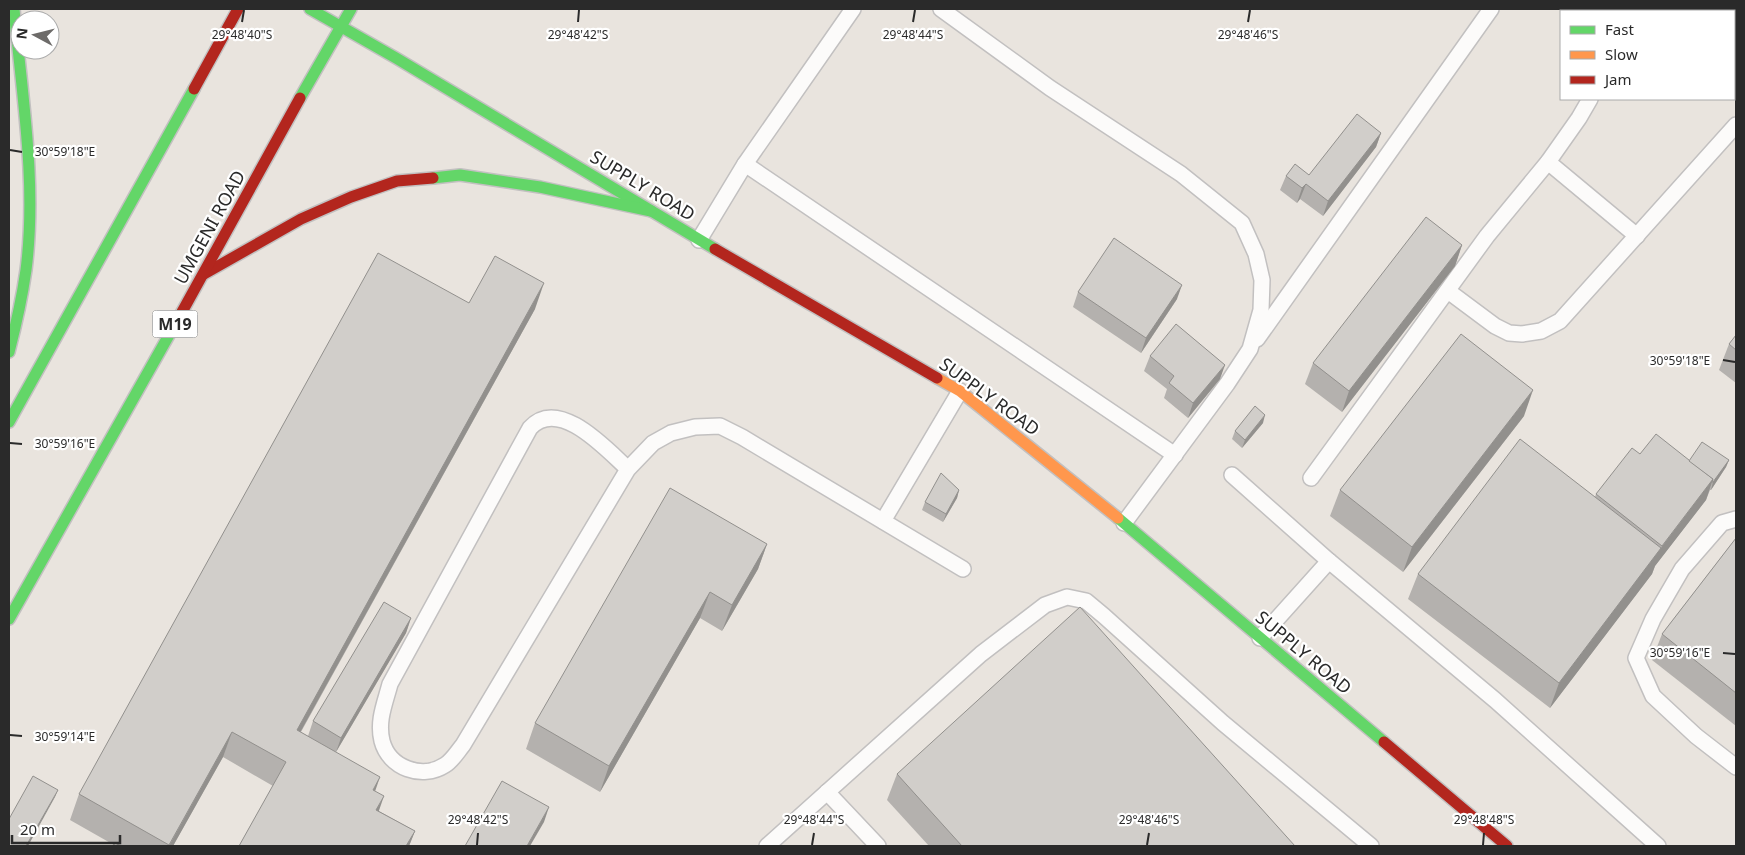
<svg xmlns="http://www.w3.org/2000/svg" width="1745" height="855" viewBox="0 0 1745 855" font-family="'Noto Sans',sans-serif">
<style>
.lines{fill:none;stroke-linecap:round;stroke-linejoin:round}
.lane-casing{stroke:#c2c0c0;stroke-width:18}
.fast-casing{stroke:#c2c0c0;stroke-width:14}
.slow-casing{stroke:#c2c0c0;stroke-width:14}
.jam-casing{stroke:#c2c0c0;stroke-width:14}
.lane{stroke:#fcfbfa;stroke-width:15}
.fast{stroke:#63d668;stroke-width:11}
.slow{stroke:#ff974d;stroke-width:11}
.jam{stroke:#b3261e;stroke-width:11}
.wall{fill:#b4b1ae}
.shaded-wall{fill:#92908d}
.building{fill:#d1ceca;stroke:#92908d}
.ticks{fill:none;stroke:#2a2a2a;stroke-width:2}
.labels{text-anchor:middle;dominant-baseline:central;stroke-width:4.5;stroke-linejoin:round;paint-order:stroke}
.shield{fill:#fff;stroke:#6a6a6a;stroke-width:1}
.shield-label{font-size:16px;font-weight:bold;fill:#2a2a2a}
.street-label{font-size:18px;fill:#2a2a2a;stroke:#fff}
.ticks-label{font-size:12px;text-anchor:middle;fill:#2a2a2a;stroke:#fff;stroke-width:4.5;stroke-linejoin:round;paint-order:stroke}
</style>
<rect width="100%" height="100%" fill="#e9e4de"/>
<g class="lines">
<defs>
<g id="lane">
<path d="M941 9 1050 88 1181 174 1242 223 1256 254 1262 280 1261 310 1250 349 1227 384 1124 523"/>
<path d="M1645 11 1646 9"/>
<path d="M1548 162 1637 236"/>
<path d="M745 164 1175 455"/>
<path d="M699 240 745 164 853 9"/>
<path d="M1448 291 1495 326 1509 333 1522 334 1541 331 1560 321 1736 125"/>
<path d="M1257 339 1491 9"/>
<path d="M628 469C607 450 559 396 530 428L390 684C385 703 377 721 382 741 389 768 422 780 445 765 452 761 458 751 463 745L628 469 653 443 671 433 695 427 720 426 742 437 963 569"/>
<path d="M1232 475 1329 561 1495 700 1658 846"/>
<path d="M1311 478 1487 236 1548 162 1579 118 1590 99"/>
<path d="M1736 519 1722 523 1682 569 1653 619 1636 658 1653 696 1696 736 1736 767"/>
<path d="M883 521 960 391"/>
<path d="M1260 638 1329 561"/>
<path d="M827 792 878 846"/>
<path d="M767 846 981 654 1045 605 1067 597 1086 601 1104 616 1223 723 1371 846"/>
</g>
<g id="fast">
<path d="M310 9 396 58 715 249"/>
<path d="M300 98 351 9"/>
<path d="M433 178 460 175 540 187 651 211"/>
<path d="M9 352C16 325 22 298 26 270 37 184 22 95 14 9"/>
<path d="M9 422 194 89"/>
<path d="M1118 518 1384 742"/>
<path d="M9 619 182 312"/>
</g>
<path id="slow" d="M937 378 960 391 1118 518"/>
<g id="jam">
<path d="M194 89 238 9"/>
<path d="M715 249 937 378"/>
<path d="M204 274 301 219 351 197 397 181 433 178"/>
<path d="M182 312 300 98"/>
<path d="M1384 742 1507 846"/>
</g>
</defs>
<use href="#lane" class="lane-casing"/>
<use href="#fast" class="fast-casing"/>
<use href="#slow" class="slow-casing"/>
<use href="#jam" class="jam-casing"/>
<use href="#lane" class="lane"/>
<use href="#fast" class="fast"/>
<use href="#slow" class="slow"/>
<use href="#jam" class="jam"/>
</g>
<g class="wall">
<path d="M1381 133 1376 147 1323 216 1300 199 1297 203 1280 190 1286 176 1309 175Z"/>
<path d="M1462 245 1455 266 1342 412 1305 384 1313 363Z"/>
<path d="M1078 292 1177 299 1141 353 1073 307Z"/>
<path d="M469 303 535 309 301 732 322 744 308 736 313 721 411 618 406 633 336 752 375 791 379 811 415 831 409 846H239L273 786 223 757 173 846H113L114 845 70 820 79 794Z"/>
<path d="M1736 335V383L1719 370 1729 344Z"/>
<path d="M1150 356 1220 379 1188 418 1164 398 1167 389 1144 371Z"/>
<path d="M1524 416 1403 572 1330 516 1340 490Z"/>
<path d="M1263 423 1242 448 1232 439 1235 431Z"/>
<path d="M1640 454 1689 461 1729 460 1726 467 1711 490H1710L1706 500 1655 566 1652 574 1550 708 1408 599 1418 574 1595 497 1596 494Z"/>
<path d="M959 490 957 498 943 522 922 510 925 502Z"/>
<path d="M1736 538V726L1652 660 1662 634Z"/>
<path d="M767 544 758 569 722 631 700 618 600 792 526 749 535 723Z"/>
<path d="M897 774 1295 846H929L887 800Z"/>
</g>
<g class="shaded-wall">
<path d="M1381 133 1376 147 1323 216 1328 201Z"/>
<path d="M1306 184 1300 199 1297 203 1302 188Z"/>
<path d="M1462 245 1455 266 1342 412 1349 391Z"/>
<path d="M544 283 535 309 287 756 297 730Z"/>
<path d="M1182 285 1177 299 1141 353 1146 338Z"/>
<path d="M1225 365 1220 379 1188 418 1193 403Z"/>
<path d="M1533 390 1524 416 1403 572 1412 547Z"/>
<path d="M1265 415 1263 423 1242 448 1245 440Z"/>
<path d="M1729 460 1726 467 1711 490 1713 482Z"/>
<path d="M1713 479 1706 500 1655 566 1652 574 1550 708 1559 683Z"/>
<path d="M959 490 957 498 943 522 946 514Z"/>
<path d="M767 544 758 569 722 631 732 605Z"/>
<path d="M710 592 700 618 600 792 609 766Z"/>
<path d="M411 618 406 633 336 752 341 738Z"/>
<path d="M232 732 223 757 173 846H169Z"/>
<path d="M380 777 371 803 373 790Z"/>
<path d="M58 790 55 797 28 846H26Z"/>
<path d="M384 796 375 822 376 810Z"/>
<path d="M549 807 544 822 530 846H527Z"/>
<path d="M415 831 409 846H406Z"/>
</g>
<g class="building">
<path d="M1357 114 1381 133 1328 201 1306 184 1302 188 1286 176 1295 164 1309 175Z"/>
<path d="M1426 217 1462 245 1349 391 1313 363Z"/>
<path d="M1114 238 1182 285 1146 338 1078 292Z"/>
<path d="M378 253 469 303 495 256 544 283 297 730 380 777 373 790 384 796 376 810 415 831 406 846H239L286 762 232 732 169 845 79 794Z"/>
<path d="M1176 324 1225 365 1193 403 1169 383 1174 376 1150 356Z"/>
<path d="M1461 334 1533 390 1412 547 1340 490Z"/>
<path d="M1736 335V350L1729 344Z"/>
<path d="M1255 406 1265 415 1245 440 1235 431Z"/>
<path d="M1656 434 1713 479 1662 546 1596 494 1632 448 1640 454Z"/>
<path d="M1520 439 1661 548 1559 683 1418 574Z"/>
<path d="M1702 442 1729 460 1713 482H1712L1713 479 1689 461Z"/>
<path d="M941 473 959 490 946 514 925 502Z"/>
<path d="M670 488 767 544 732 605 710 592 609 766 535 723Z"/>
<path d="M1736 538V693L1662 634Z"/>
<path d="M384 602 411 618 341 738 313 721Z"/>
<path d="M1080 607 1295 846H962L897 774Z"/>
<path d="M33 776 58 790 26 846H9V819Z"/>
<path d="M502 781 549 807 527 846H465Z"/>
<path d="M115 843 121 846H113Z"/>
</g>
<path class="ticks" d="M242 22 244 10M578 22 579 10M913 22 915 10M1248 22 1250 10M10 150 22 152M1723 360 1735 362M10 443 22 444M1723 653 1735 654M10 735 22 736M477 845 478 833M812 845 814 833M1147 845 1149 833M1483 845 1484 833"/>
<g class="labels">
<rect class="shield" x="152.5" y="310.5" width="45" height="27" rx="4"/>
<g class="shield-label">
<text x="175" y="324">M19</text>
</g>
<g class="street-label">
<text transform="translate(643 185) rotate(31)">SUPPLY ROAD</text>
<text transform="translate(209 227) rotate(-61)">UMGENI ROAD</text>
<text transform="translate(990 396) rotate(36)">SUPPLY ROAD</text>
<text transform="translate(1304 652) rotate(40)">SUPPLY ROAD</text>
</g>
</g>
<g class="ticks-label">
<text x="242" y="39">29°48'40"S</text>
<text x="578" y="39">29°48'42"S</text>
<text x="913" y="39">29°48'44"S</text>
<text x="1248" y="39">29°48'46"S</text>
<text x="65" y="156">30°59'18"E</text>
<text x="1680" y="365">30°59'18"E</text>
<text x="65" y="448">30°59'16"E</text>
<text x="1680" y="657">30°59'16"E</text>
<text x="65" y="741">30°59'14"E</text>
<text x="478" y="824">29°48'42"S</text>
<text x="814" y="824">29°48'44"S</text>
<text x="1149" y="824">29°48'46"S</text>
<text x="1484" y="824">29°48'48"S</text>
</g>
<rect width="1745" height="855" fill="none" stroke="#2a2a2a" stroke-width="20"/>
<rect x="1560" y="10" width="175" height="90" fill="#ffffff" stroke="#aaaaaa"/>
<rect x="1570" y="26" width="25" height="8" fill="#63d668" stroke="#aaaaaa"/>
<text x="1605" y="35" font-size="15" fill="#2a2a2a">Fast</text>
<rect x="1570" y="51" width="25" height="8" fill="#ff974d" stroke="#aaaaaa"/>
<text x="1605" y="60" font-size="15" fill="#2a2a2a">Slow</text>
<rect x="1570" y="76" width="25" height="8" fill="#b3261e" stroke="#aaaaaa"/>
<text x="1605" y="85" font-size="15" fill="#2a2a2a">Jam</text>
<g transform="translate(35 35) rotate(277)"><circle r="24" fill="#ffffff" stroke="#aaaaaa"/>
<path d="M0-4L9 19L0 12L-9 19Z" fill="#6d6b69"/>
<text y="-8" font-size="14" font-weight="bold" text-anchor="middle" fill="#2a2a2a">N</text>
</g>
<path d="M12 835v8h108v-8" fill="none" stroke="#2a2a2a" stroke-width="2.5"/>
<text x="20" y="835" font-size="15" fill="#2a2a2a" stroke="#ffffff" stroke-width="4" paint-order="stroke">20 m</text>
</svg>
